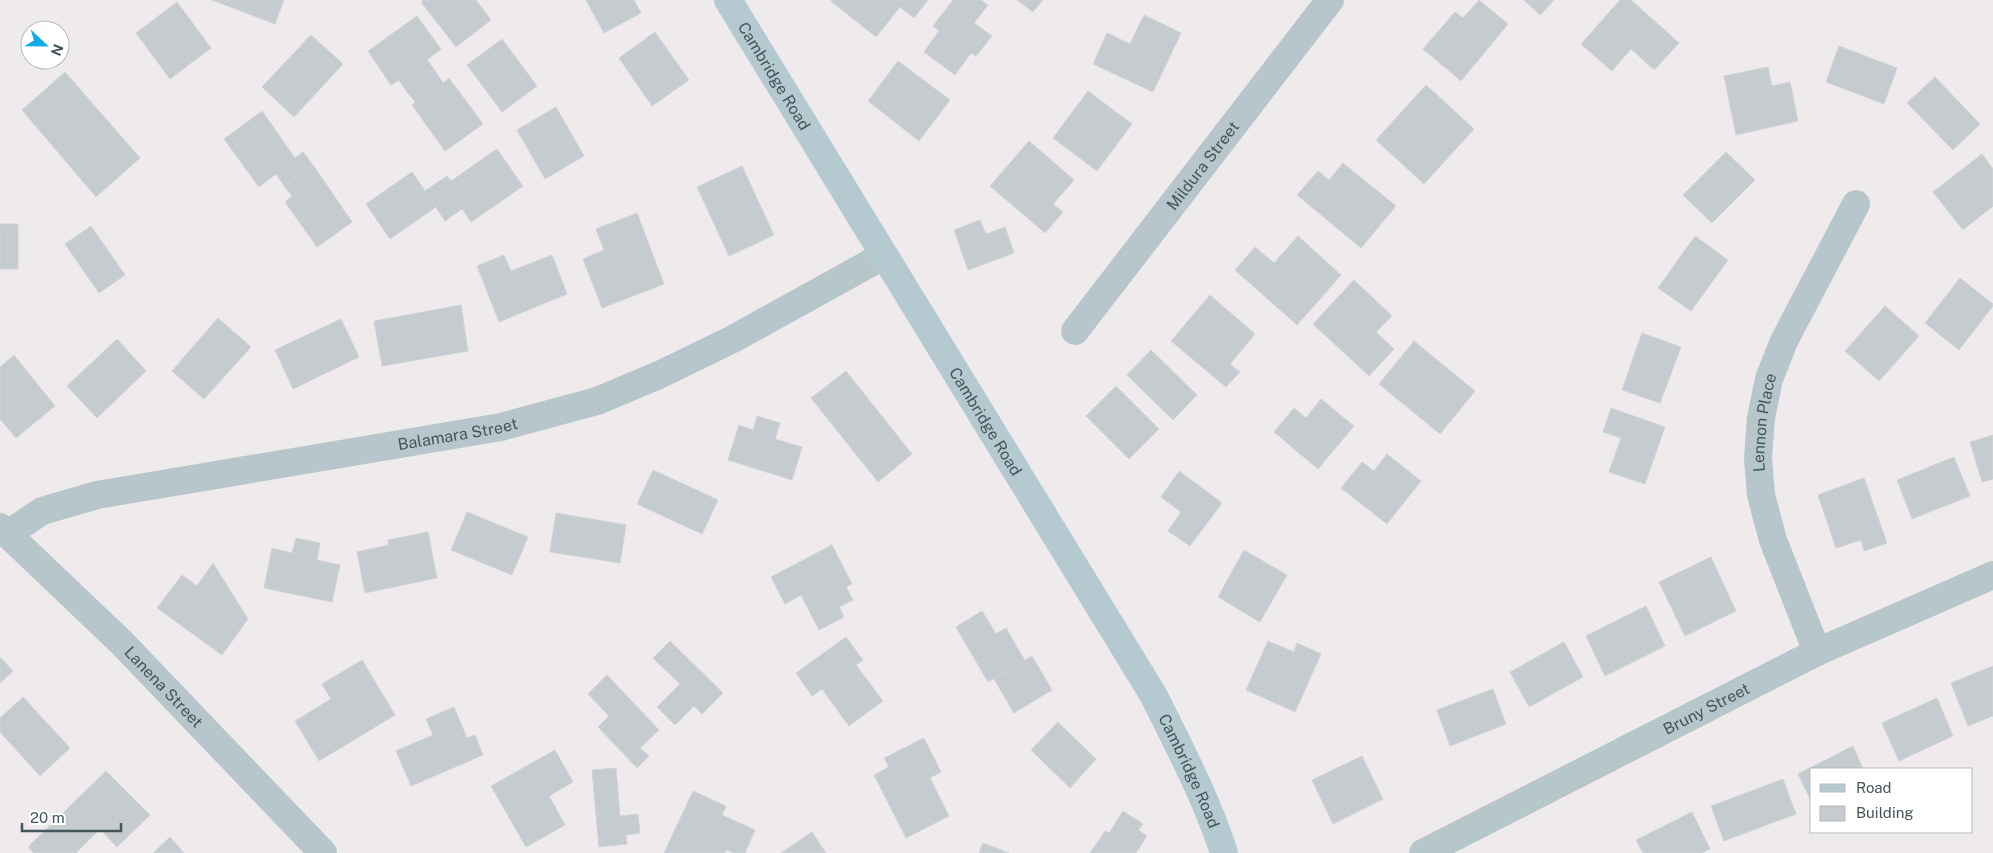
<svg xmlns="http://www.w3.org/2000/svg" width="1993" height="853" viewBox="0 0 1993 853" font-family="'Public Sans',sans-serif">
<style>
.building{fill:#c5cbcf;stroke:#cfd4d8}
.lines{fill:none;stroke-linecap:round;stroke-linejoin:round}
.minor{stroke:#b6c6ca;stroke-width:28}
.secondary{stroke:#b5cad0;stroke-width:28}
.labels{text-anchor:middle;dominant-baseline:central;stroke-width:4.5;stroke-linejoin:round;paint-order:stroke}
.street-label{font-size:16px;fill:#43565a;stroke:#fff}
</style>
<rect width="100%" height="100%" fill="#efebec"/>
<g class="building">
<path d="M212 0H284L275 24Z"/>
<path d="M423 0H476L491 20 456 47 421 2Z"/>
<path d="M586 0H634L641 13 604 33Z"/>
<path d="M832 0H928L914 18 900 7 876 37 831 1Z"/>
<path d="M953 0H981L988 5 974 23 992 36 976 56 971 53 955 75 924 52 939 31 933 26Z"/>
<path d="M1017 0H1043L1033 12Z"/>
<path d="M1479 0 1508 24 1461 81 1423 49 1455 12 1463 18Z"/>
<path d="M1524 0H1554L1540 15Z"/>
<path d="M1620 0H1631L1679 43 1654 70 1631 49 1612 71 1581 44Z"/>
<path d="M177 2 211 48 170 79 136 33Z"/>
<path d="M1144 15 1181 33 1153 92 1093 64 1107 33 1130 44Z"/>
<path d="M417 16 441 49 427 60 434 69 405 89 399 80 391 85 368 51Z"/>
<path d="M655 32 689 80 652 106 619 58Z"/>
<path d="M311 35 343 64 294 117 262 87Z"/>
<path d="M502 39 537 86 502 112 467 65Z"/>
<path d="M1839 46 1897 68 1884 104 1826 82Z"/>
<path d="M898 61 950 100 919 141 868 101Z"/>
<path d="M1768 67 1772 86 1790 82 1798 121 1736 135 1724 76Z"/>
<path d="M434 69 443 83 449 78 483 124 445 151 412 105 415 102 405 89Z"/>
<path d="M65 72 140 158 96 197 22 110Z"/>
<path d="M1935 77 1980 124 1953 150 1907 103Z"/>
<path d="M1426 85 1474 129 1424 184 1376 140Z"/>
<path d="M1088 91 1132 124 1097 171 1053 138Z"/>
<path d="M556 107 584 156 545 179 517 130Z"/>
<path d="M262 111 295 158 303 152 313 165 284 186 276 174 259 187 224 139Z"/>
<path d="M1029 141 1074 180 1053 204 1063 212 1045 233 990 186Z"/>
<path d="M497 149 523 186 471 222 462 209 445 221 425 191 447 176 451 181Z"/>
<path d="M1726 152 1755 180 1712 223 1683 195Z"/>
<path d="M1982 154 1993 169V206L1963 230 1933 192Z"/>
<path d="M1343 163 1396 206 1361 248 1297 195 1318 171 1329 180Z"/>
<path d="M313 165 352 222 317 247 285 202 292 196 284 186Z"/>
<path d="M742 166 774 235 729 256 697 187Z"/>
<path d="M412 172 436 207 390 239 366 204Z"/>
<path d="M637 213 664 284 602 308 583 259 604 250 596 229Z"/>
<path d="M980 220 986 234 1005 227 1014 253 968 270 954 230Z"/>
<rect x="0" y="224" width="18" height="45"/>
<path d="M91 226 125 275 99 293 65 244Z"/>
<path d="M1298 236 1341 275 1297 325 1235 270 1255 247 1274 263Z"/>
<path d="M1695 236 1728 260 1691 311 1658 288Z"/>
<path d="M504 255 511 271 552 255 567 294 499 322 477 266Z"/>
<path d="M1960 278 1993 304V306L1959 350 1925 323Z"/>
<path d="M1354 280 1392 316 1376 332 1394 349 1369 376 1313 324Z"/>
<path d="M1210 295 1255 334 1230 364 1240 372 1226 387 1171 341Z"/>
<path d="M461 305 468 351 382 366 374 321Z"/>
<path d="M1885 306 1919 336 1879 381 1845 351Z"/>
<path d="M218 318 251 347 204 399 172 371Z"/>
<path d="M341 319 359 357 293 389 275 350Z"/>
<path d="M1642 333 1681 347 1660 403 1622 390Z"/>
<path d="M117 339 146 371 97 418 67 386Z"/>
<path d="M1414 341 1475 391 1440 434 1379 384Z"/>
<path d="M1151 350 1197 395 1173 420 1127 375Z"/>
<path d="M14 355 55 406 16 438 0 419V367Z"/>
<path d="M846 371 912 454 878 482 811 398Z"/>
<path d="M1116 386 1159 429 1129 459 1086 416Z"/>
<path d="M1321 399 1354 426 1318 469 1274 432 1294 408 1306 418Z"/>
<path d="M1611 408 1665 427 1645 484 1609 472 1621 438 1603 432Z"/>
<path d="M757 416 780 423 775 439 802 447 792 480 728 460 739 425 753 430Z"/>
<path d="M1993 435V479L1982 482 1970 442Z"/>
<path d="M1387 454 1421 481 1387 524 1341 488 1362 462 1374 471Z"/>
<path d="M1954 457 1970 496 1912 519 1897 480Z"/>
<path d="M653 470 718 500 702 534 637 504Z"/>
<path d="M1179 471 1222 503 1190 546 1168 531 1181 512 1161 497Z"/>
<path d="M1864 478 1887 543 1864 551 1861 540 1836 548 1818 495Z"/>
<path d="M467 512 528 537 512 575 451 550Z"/>
<path d="M556 513 626 525 620 563 550 552Z"/>
<path d="M428 532 437 578 365 593 357 552 388 545V540Z"/>
<path d="M296 538 320 543 317 560 340 565 332 602 264 588 272 548 292 553Z"/>
<path d="M832 545 852 584 846 587 853 600 839 607 844 617 819 630 801 595 785 604 771 577Z"/>
<path d="M1244 550 1287 575 1260 622 1218 597Z"/>
<path d="M1711 557 1736 611 1685 636 1659 582Z"/>
<path d="M213 563 248 619 222 655 157 608 182 575 197 586Z"/>
<path d="M1646 606 1665 646 1605 676 1586 636Z"/>
<path d="M982 611 996 634 1006 628 1025 661 988 682 956 627Z"/>
<path d="M846 637 863 660 856 665 883 701 849 726 822 689 812 696 796 673Z"/>
<path d="M670 641 723 693 702 714 694 706 675 725 657 707 680 684 653 658Z"/>
<path d="M1268 641 1294 652 1297 643 1321 654 1295 712 1246 690Z"/>
<path d="M1564 642 1583 677 1529 707 1510 672Z"/>
<path d="M1032 656 1052 690 1014 713 994 679Z"/>
<path d="M0 657 13 671 0 683Z"/>
<path d="M362 660 395 715 319 761 295 721 331 699 322 684Z"/>
<path d="M1993 666V716L1968 726 1951 683Z"/>
<path d="M607 675 659 730 640 748 649 756 637 768 598 727 609 716 588 694Z"/>
<path d="M1493 689 1506 724 1450 746 1437 710Z"/>
<path d="M23 697 70 748 40 776 0 732V718Z"/>
<path d="M1937 698 1953 736 1899 761 1882 723Z"/>
<path d="M454 707 467 738 475 735 483 755 411 786 396 751 433 735 426 719Z"/>
<path d="M1058 722 1096 759 1070 788 1031 750Z"/>
<path d="M924 738 941 772 930 778 949 816 906 838 874 775 889 767 884 758Z"/>
<path d="M1853 746 1863 769H1812V803L1798 774Z"/>
<path d="M555 750 573 782 549 796 565 825 526 847 491 786Z"/>
<path d="M1362 756 1383 799 1333 824 1312 780Z"/>
<path d="M616 768 620 816 638 814 640 833 626 835 627 844 599 847 592 770Z"/>
<path d="M106 771 150 815 117 847 100 829 76 853H34L28 847Z"/>
<path d="M1783 779 1796 814 1724 841 1711 806Z"/>
<path d="M693 791 726 806 722 815 755 830 745 853H734L726 850 725 853H664Z"/>
<path d="M1123 811 1143 824 1138 830 1147 836 1136 853H1090L1105 831 1109 833Z"/>
<path d="M1692 812 1710 849 1701 853H1643L1636 840Z"/>
<path d="M812 832 826 853H781Z"/>
<path d="M170 837 184 853H153Z"/>
<path d="M983 843 1009 853H979Z"/>
</g>
<g class="lines">
<g class="minor">
<path id="s1" d="M1075 331 1330 0"/>
<path id="s2" d="M0 527 121 642 323 853"/>
<path id="s3" d="M8 534 42 511 97 495 501 427 597 401 659 375 733 339 883 256"/>
<path id="s4" d="M1817 652 1773 540 1761 495 1758 458 1761 418 1769 379 1784 341 1856 204"/>
<path id="s5" d="M1423 853 1817 652 1993 575"/>
</g>
<path class="secondary" id="s6" d="M728 0 1154 696C1179 747 1207 799 1224 853"/>
</g>
<g class="labels">
<g class="street-label">
<text stroke="none"><textPath href="#s6" startOffset="89">Cambridge Road</textPath></text>
<text stroke="none"><textPath href="#s1" startOffset="209">Mildura Street</textPath></text>
<text stroke="none"><textPath href="#s6" startOffset="494">Cambridge Road</textPath></text>
<text stroke="none"><textPath href="#s4" startOffset="240">Lennon Place</textPath></text>
<text stroke="none"><textPath href="#s3" startOffset="464">Balamara Street</textPath></text>
<text stroke="none"><textPath href="#s2" startOffset="229">Lanena Street</textPath></text>
<text stroke="none"><textPath href="#s5" startOffset="318">Bruny Street</textPath></text>
<text stroke="none"><textPath href="#s6" startOffset="899">Cambridge Road</textPath></text>
</g>
</g>
<rect x="1810" y="768" width="162" height="65" fill="#ffffff" stroke="#b4bbbd"/>
<rect x="1820" y="784" width="25" height="8" fill="#b5cad0" stroke="#b4bbbd"/>
<text x="1856" y="793" font-size="15" fill="#43565a">Road</text>
<rect x="1820" y="806" width="25" height="15" fill="#c5cbcf" stroke="#b4bbbd"/>
<text x="1856" y="818" font-size="15" fill="#43565a">Building</text>
<g transform="translate(45 45) rotate(112)"><circle r="24" fill="#ffffff" stroke="#b4bbbd"/>
<path d="M0-4L9 19L0 12L-9 19Z" fill="#0eace6"/>
<text y="-8" font-size="14" font-weight="bold" text-anchor="middle" fill="#43565a">N</text>
</g>
<path d="M22 823v8h99v-8" fill="none" stroke="#43565a" stroke-width="2.5"/>
<text x="30" y="823" font-size="15" fill="#43565a" stroke="#ffffff" stroke-width="4" paint-order="stroke">20 m</text>
</svg>
